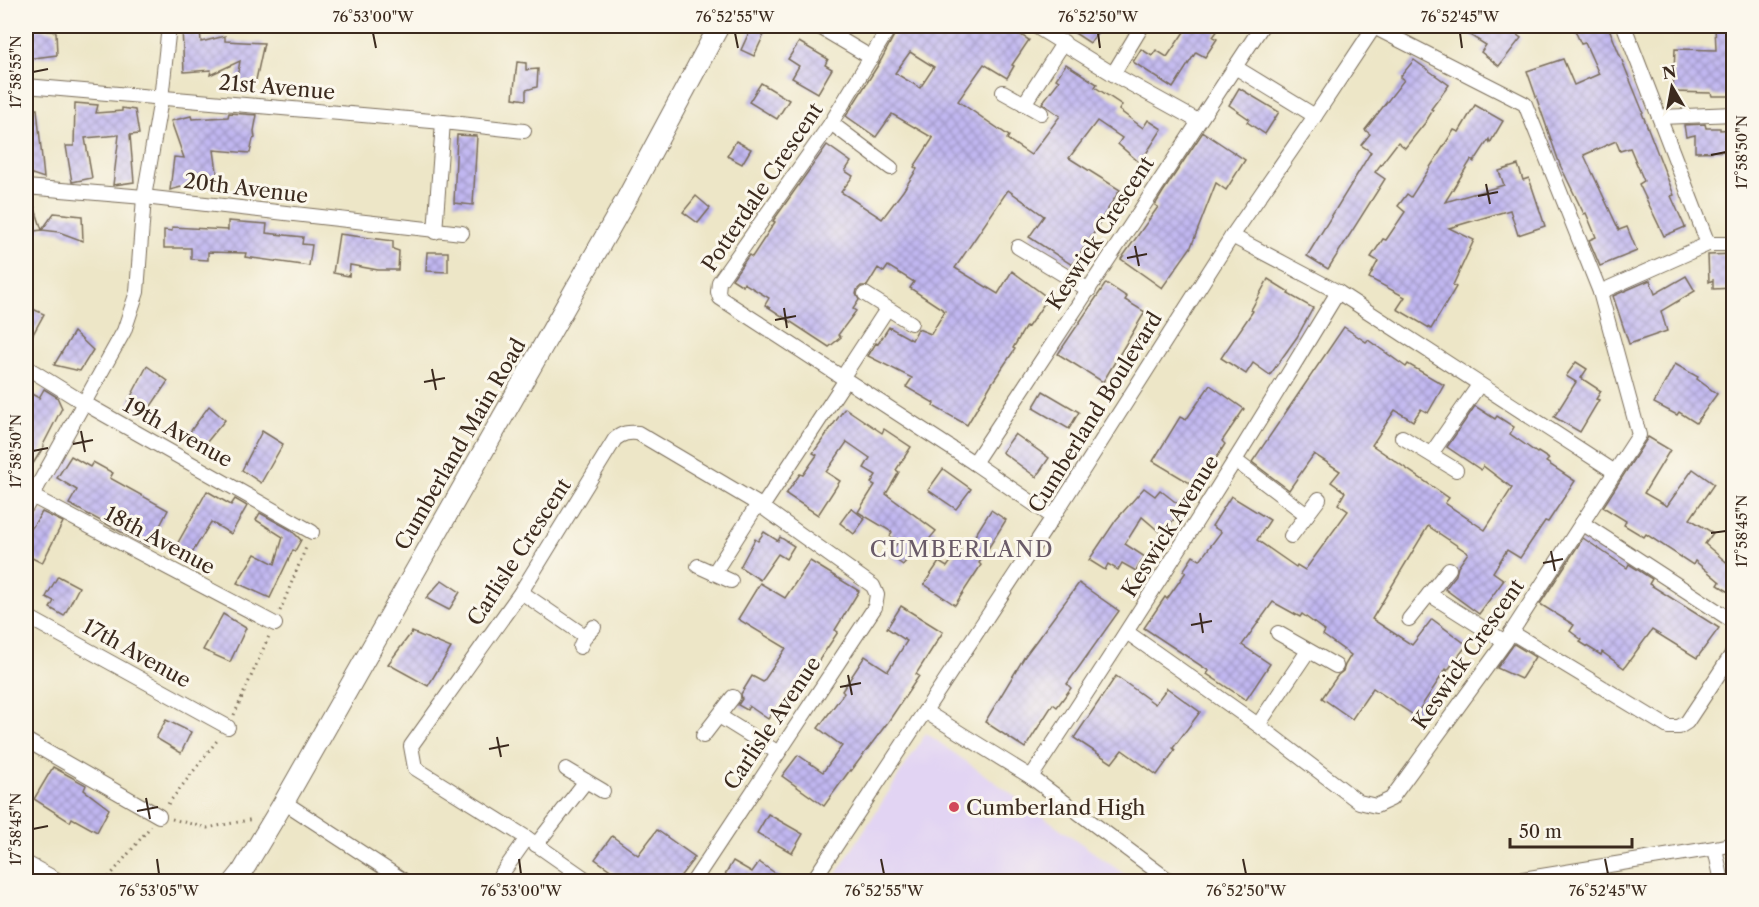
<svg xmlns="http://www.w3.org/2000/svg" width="1759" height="907" viewBox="0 0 1759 907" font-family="'Libre Caslon Text',serif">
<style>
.built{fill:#e2d4f3}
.building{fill:url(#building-cross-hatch);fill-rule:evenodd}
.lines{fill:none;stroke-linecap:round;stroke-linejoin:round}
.street-casing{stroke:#796c59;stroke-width:16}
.secondary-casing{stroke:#796c59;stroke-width:22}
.path{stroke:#796c59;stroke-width:3;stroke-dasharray:1.5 4.5;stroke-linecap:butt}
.street{stroke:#fff;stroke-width:14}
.secondary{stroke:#fff;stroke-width:20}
.ticks{fill:none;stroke:#3b2a1e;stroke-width:2}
.poi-dot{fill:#d1495b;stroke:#fbf7ec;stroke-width:2}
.labels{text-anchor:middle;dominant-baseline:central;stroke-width:6;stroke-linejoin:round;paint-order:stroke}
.street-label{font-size:21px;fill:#3b2a1e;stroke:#fbf7ec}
.poi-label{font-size:21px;fill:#3b2a1e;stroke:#fbf7ec;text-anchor:start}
.neighbourhood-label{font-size:22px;letter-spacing:1.5px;fill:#6a5b68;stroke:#fbf7ec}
.neatline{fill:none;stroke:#3b2a1e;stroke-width:2}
.ticks-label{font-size:15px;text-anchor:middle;fill:#3b2a1e}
</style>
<defs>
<pattern id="building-cross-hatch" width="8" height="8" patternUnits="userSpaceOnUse" patternTransform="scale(1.5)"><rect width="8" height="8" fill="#c1b7f1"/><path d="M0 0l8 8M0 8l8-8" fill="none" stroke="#9e95c3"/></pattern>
</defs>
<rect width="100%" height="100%" fill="#fbf7ec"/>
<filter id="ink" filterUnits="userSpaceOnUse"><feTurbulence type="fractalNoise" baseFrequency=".0167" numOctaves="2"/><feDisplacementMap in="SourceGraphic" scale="12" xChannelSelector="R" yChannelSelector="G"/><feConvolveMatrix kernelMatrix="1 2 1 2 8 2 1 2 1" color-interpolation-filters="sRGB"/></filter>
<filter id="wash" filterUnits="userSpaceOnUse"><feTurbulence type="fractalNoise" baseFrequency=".008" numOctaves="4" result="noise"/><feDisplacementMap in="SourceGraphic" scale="24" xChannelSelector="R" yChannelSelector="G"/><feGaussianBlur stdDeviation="1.35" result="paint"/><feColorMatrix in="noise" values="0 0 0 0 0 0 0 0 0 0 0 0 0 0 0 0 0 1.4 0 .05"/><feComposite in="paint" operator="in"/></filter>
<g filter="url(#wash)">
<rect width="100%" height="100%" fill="#ede6c7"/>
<path class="built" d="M926 733 1134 881H832Z"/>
<g id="blocks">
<g class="building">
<path d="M752 26H768L754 56 741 50Z"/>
<path d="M899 26H1007L1029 40 1012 65 1014 66 1007 78 984 64 958 101 1009 136 1007 139 1031 155 1060 116 1042 103 1059 81 1056 79 1066 64 1097 84 1095 87 1122 105 1119 110 1143 128 1148 120 1162 129 1140 163 1118 144 1122 138 1097 121 1069 158 1120 190 1097 226 1098 227 1072 265 1029 237 1044 216 1008 190 955 268 998 294 1012 271 1048 298 1028 327 1026 326 1013 348 1015 349 992 383 967 425 933 406 934 403 906 387 912 378 868 356 876 343 878 344 889 327 912 340 918 329 931 334 945 311 910 288 914 282 888 266 884 272 878 268 867 286H861L857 290 856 294 859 300 853 309 856 311 838 335 841 337 829 347 765 305 769 298 744 283 743 286 732 279 749 255 752 257 775 222 773 221 827 145 851 162 845 171 853 176 841 192 882 219 903 191 917 169 914 167 933 138 892 114 876 137 846 116 880 62ZM910 52 934 67 920 88 895 73Z"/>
<path d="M1064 26H1102L1090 43Z"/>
<path d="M1188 26H1221L1213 37 1217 39 1205 57 1196 52 1173 88 1133 62 1141 49 1152 56 1156 50 1167 57Z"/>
<path d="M1455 26H1505L1521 38 1499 66 1481 52 1486 45Z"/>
<path d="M1573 26H1608L1643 112 1642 113 1674 195 1671 196 1685 227 1664 236 1639 184 1644 181 1630 148 1620 151 1616 141 1584 155 1619 230 1627 227 1637 251 1600 266 1589 240 1596 237 1586 213 1584 214 1560 165 1527 71 1563 59 1574 85 1599 74 1585 43 1581 44Z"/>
<path d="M1715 26H1731L1732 96H1712L1711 93 1673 92 1675 49 1716 50Z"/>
<path d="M26 27 56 32 57 55 26 59Z"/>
<path d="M182 27 200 28 201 42 225 36V41L264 43 256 80 236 83 240 61 210 75 211 70 184 72Z"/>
<path d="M799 42 828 59 825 65 832 69 818 93 792 78 799 66 788 59Z"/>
<path d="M1414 60 1449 85 1431 109 1433 110 1425 123 1405 148 1398 142 1375 172 1385 179 1328 269 1307 256 1371 152 1361 145 1370 134 1365 130 1404 80 1400 77Z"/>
<path d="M517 62 526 63V70L538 69 537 87 526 90V100L513 98Z"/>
<path d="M761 83 789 100 777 119 749 102Z"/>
<path d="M1239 88 1279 112 1265 134 1247 122 1249 119 1229 105Z"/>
<path d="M75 103 98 105 96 113 122 111V108L135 110 139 134 130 135 134 182 113 185 119 135 85 138 92 178 72 182 66 146H74Z"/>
<path d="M1475 105 1503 121 1490 143 1489 139 1474 162 1471 160 1445 202 1504 185 1499 171 1518 165 1523 180 1529 178 1545 226 1518 235 1510 210 1449 228 1474 240 1453 285 1456 287 1431 329 1397 309 1405 297 1369 278 1378 261 1371 257 1383 239 1386 240 1405 212 1398 206 1407 194 1411 197 1454 130 1459 132Z"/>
<path d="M32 109H37L44 178 26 172Z"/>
<path d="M229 113 257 115 254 131 255 138 253 139 250 153 214 150 219 186H205L204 181 170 190 174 157 184 158 171 121 191 116 192 119 228 117Z"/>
<path d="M1705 124 1706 128H1720V130L1734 129V151L1695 152V135L1686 137 1684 125Z"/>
<path d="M1203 132 1245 160 1226 190 1216 183 1191 247 1162 288 1121 259 1158 207 1155 205 1163 192Z"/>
<path d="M457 135 477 136 473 205 454 203Z"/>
<path d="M736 141 751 149 742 164 727 156Z"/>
<path d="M26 196H31L42 230 26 232Z"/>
<path d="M696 196 710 208 698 223 683 212Z"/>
<path d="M54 213 82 216 83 241 59 232 42 230Z"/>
<path d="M228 221 267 224 266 233 303 237 302 244 312 245 309 266 245 257 246 253 208 252V260L191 259V248H164V230L172 231V227L228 230Z"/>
<path d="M339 234 393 241V249L399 251 398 270H378L350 265 349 276 333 273Z"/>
<path d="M427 252H448V272L426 271Z"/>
<path d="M1734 254V288L1713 289V280L1709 282 1708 255Z"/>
<path d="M1686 276 1695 291 1661 311 1667 331 1629 344 1613 296 1650 280 1655 294Z"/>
<path d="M1268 279 1289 292 1288 294 1313 308 1297 337 1270 375 1253 363 1246 374 1221 358 1253 311 1251 310Z"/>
<path d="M1106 283 1127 297 1125 300 1145 312 1103 382 1058 354Z"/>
<path d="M26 306 44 314 26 347Z"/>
<path d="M1344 327 1366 342 1368 340 1406 367 1408 364 1444 385 1428 413 1421 409 1413 421 1395 410 1372 445 1449 498 1445 503 1485 530 1512 488 1483 466 1481 470 1447 447 1475 406 1495 419 1497 416 1514 427 1510 434 1537 453 1538 452 1549 459 1546 462 1575 481 1548 522 1545 521 1520 558 1507 550 1493 572 1504 580 1479 614 1445 589 1456 575 1458 567 1468 553 1428 526 1372 619 1412 645 1432 619 1467 645 1447 671 1446 669 1415 716 1373 688 1352 719 1322 698 1338 675 1343 671 1345 665 1351 655 1323 635 1325 631 1302 614 1300 617 1273 602 1242 645 1270 664 1246 700 1207 674 1209 671 1144 628 1165 597 1167 599 1186 572 1183 571 1193 556 1200 560 1221 532 1212 526 1231 496 1270 520 1257 540 1296 567 1297 565 1305 570 1348 511 1338 504 1345 492 1331 482 1340 471 1314 454 1289 490 1252 462Z"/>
<path d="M74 332 93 350 80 371 54 365Z"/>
<path d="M1576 362 1587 369 1581 378 1601 391 1596 399 1599 400 1580 432 1554 417 1576 382 1566 376Z"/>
<path d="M1675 364 1698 377 1697 379 1717 394 1696 423 1679 412 1677 415 1654 403Z"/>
<path d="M147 366 168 381 145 415 128 402Z"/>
<path d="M1210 385 1244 409 1222 441 1225 444 1198 488 1153 461 1180 417 1186 420Z"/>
<path d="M44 389 57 397 62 408 43 445 44 446 26 475V391L39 398Z"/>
<path d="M1043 391 1079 412 1069 429 1033 408Z"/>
<path d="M209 406 225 420 202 448 186 437Z"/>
<path d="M845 408 882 433 884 429 911 447 896 470 899 472 886 494 936 531 921 549 917 546 903 565 889 555 898 542 890 536 892 532 858 512 875 485 871 483 876 475 864 468 870 458 847 442 826 472 840 481 818 515 786 494 800 474 803 475 817 455 813 453Z"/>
<path d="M262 431 283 444 261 483 242 470Z"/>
<path d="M1015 434 1049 458 1036 477 1002 452Z"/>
<path d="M1648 437 1670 450 1644 493 1667 506 1693 469 1714 484 1690 519 1713 533 1705 544 1731 566 1734 562V595L1718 585 1720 582 1695 561 1693 565 1646 534 1644 537 1624 525 1626 521 1603 507Z"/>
<path d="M71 456 90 467 93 462 113 473 110 478 168 510 149 547 69 504 77 490 57 478Z"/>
<path d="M943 469 971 489 956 509 928 490Z"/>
<path d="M1144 488 1155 496 1160 490 1183 508 1162 534 1142 517 1125 544 1145 557 1136 571 1122 563 1118 570 1108 564 1105 570 1089 560 1116 520Z"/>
<path d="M207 491 231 505 235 499 247 506 231 534 211 522 186 563 171 555Z"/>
<path d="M851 508 865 519 854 534 840 523Z"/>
<path d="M991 510 1006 520 979 563 981 565 955 605 924 584 939 562 947 567 959 550 964 553Z"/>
<path d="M42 512 63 522 42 563 26 555V537Z"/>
<path d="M260 513 291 530 301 540 295 551 293 550 270 598 237 583 255 554 275 564 283 537 256 520Z"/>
<path d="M764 532 778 541 780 537 794 546 786 559 778 554 760 580 740 567 755 539 758 541Z"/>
<path d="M1583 538 1627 568 1629 564 1652 579 1649 584 1719 628 1697 658 1652 630 1624 668 1602 652 1601 655 1580 642 1582 640 1570 631 1574 625 1540 604Z"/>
<path d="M810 561 859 591 835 630 838 632 797 693 790 689 768 719 749 706 747 710 738 705 742 699 741 694 752 676 763 682 786 648 738 619 760 583 785 598Z"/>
<path d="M58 576 79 587 64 616 50 608 54 601 46 597Z"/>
<path d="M442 580 460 592 449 610 426 598Z"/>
<path d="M1079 583 1119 611 1067 684 1071 688 1057 707 1053 704 1025 748 985 722 1025 656Z"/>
<path d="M901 606 943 632 916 674 919 676 888 722 851 771 850 770 824 806 782 776 798 755 823 772 842 746 818 728 844 693 842 691 865 656 888 671 907 641 887 628Z"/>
<path d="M223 614 246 628 230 662 203 650Z"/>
<path d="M412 632 451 648 428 686 388 664Z"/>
<path d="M1514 644 1535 657 1521 679 1497 668Z"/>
<path d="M1116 676 1155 704 1167 688 1200 712 1173 748 1175 750 1157 775 1122 750 1112 763 1074 738Z"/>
<path d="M166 720 191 732 181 753 156 738Z"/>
<path d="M53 767 86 785 84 790 109 809 97 832 72 818 70 822 34 799Z"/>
<path d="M768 814 803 834 792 853 757 833Z"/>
<path d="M657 830 695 857 676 882H631L618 872 616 874 595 859 612 836 638 855Z"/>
<path d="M733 861 752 872 759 862 788 882H721Z"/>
</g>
</g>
</g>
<g filter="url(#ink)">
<use href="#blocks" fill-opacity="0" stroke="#796c59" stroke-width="1.5"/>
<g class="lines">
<defs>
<g id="street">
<path d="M818 26 872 58"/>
<path d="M890 26 831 123 719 282 718 292 720 298 974 463 1053 517"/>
<path d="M1035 26 1113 74"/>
<path d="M1142 26 1113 74 1198 121"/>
<path d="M1624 26 1708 244"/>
<path d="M1235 67 1315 116"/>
<path d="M26 86 443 122 524 131"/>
<path d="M1003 92 1041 113"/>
<path d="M1024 104 1064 42"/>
<path d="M1661 117 1734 114"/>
<path d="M831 123 891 168"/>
<path d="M26 187 144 197 462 233"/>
<path d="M435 232 443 122"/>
<path d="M1232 236 1338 292 1615 472"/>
<path d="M1018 247 1089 290"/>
<path d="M1600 292 1708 244H1734"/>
<path d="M865 294 911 323"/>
<path d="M26 367 84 403 312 532"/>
<path d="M842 378 887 309"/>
<path d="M1402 437 1456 470"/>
<path d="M1431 454 1479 385"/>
<path d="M1236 461 1307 515"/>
<path d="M974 463 1262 26"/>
<path d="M26 493 275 624"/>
<path d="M26 507 124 331 137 292 144 197 161 99 169 26"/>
<path d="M762 507 845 381"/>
<path d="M1582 523 1734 622"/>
<path d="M1291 536 1319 499"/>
<path d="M698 566 731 581"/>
<path d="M714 573 758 504"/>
<path d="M521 592 585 636"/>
<path d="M1429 594 1505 642"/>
<path d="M26 616 228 727"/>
<path d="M1409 619 1449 569"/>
<path d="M1511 632 1668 727H1679L1687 722 1734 651"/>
<path d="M1128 633 1258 725 1359 802 1376 806 1391 799 1505 642 1639 435 1600 292 1525 104 1374 27 1364 26"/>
<path d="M1278 633 1336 666"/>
<path d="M580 647 585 636 594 627"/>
<path d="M926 712 1031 777 1171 882"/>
<path d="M719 716 777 752"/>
<path d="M1258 725 1308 651"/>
<path d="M703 736 733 697"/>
<path d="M26 740 159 816"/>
<path d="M566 769 603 791"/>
<path d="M1031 777C1137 618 1239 456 1338 292"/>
<path d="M284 802 406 882"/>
<path d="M536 845 586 781"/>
<path d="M1715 848 1722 882"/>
<path d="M26 863 61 882"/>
<path d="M496 882 527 838"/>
<path d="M590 882 527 838 415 768 411 746 521 592 615 439C623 433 628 432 638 433L758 504 873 586 877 595 875 607 693 882"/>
<path d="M812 882 1053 517 1232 236 1315 116 1374 27"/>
<path d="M1504 882 1715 848 1734 844"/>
</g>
<path id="secondary" d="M234 882 242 872 284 802 627 198 719 26"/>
</defs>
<use href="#street" class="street-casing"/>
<use href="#secondary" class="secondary-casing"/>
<g class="path">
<path d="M280 611 307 545"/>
<path d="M234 715 269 636"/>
<path d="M168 804 219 738"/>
<path d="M172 819 207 828 254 819"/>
<path d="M105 882 151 826"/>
</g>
<use href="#street" class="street"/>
<use href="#secondary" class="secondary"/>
</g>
</g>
<path class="ticks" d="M373 33 376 48M735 33 738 48M1098 33 1100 48M1460 33 1462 48M33 72 48 69M1711 155 1726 152M1486 184 1490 204M1478 196 1498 192M1135 246 1139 266M1127 258 1147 254M784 308 787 328M775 320 796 316M432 369 436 390M424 382 445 378M81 431 85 452M73 444 93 440M33 451 48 448M1711 533 1726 531M1551 551 1555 571M1543 563 1563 559M1200 613 1203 633M1191 625 1212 621M848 675 852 695M840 687 861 683M497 737 501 757M489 749 509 745M146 798 150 819M137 811 158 807M33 829 48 826M157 859 159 874M519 859 521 874M881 859 884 874M1243 859 1246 874M1605 859 1608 874"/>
<circle class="poi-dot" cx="954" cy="807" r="6"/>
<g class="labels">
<g class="street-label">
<text transform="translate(277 87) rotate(5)">21st Avenue</text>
<text transform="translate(762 187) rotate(-56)">Potterdale Crescent</text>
<text transform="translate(246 188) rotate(7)">20th Avenue</text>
<text transform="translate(1100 233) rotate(-57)">Keswick Crescent</text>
<text transform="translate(1095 412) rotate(-58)">Cumberland Boulevard</text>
<text transform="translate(178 432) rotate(29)">19th Avenue</text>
<text transform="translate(460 444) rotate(-60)">Cumberland Main Road</text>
<text transform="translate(1170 526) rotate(-58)">Keswick Avenue</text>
<text transform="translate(160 540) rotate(28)">18th Avenue</text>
<text transform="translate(519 552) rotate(-57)">Carlisle Crescent</text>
<text transform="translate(137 653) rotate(29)">17th Avenue</text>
<text transform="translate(1468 654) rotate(-55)">Keswick Crescent</text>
<text transform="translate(772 723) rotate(-56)">Carlisle Avenue</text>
</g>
<g class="poi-label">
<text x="966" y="807">Cumberland High</text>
</g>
<g class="neighbourhood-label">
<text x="962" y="549">CUMBERLAND</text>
</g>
</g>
<rect width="1759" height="907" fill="none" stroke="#fbf7ec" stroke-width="66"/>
<g transform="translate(1672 87) rotate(350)" stroke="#fbf7ec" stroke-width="4.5" paint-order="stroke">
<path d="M0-4.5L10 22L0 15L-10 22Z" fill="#3b2a1e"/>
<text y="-9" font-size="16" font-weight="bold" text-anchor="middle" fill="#3b2a1e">N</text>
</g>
<path d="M1510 838v9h122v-9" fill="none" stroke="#3b2a1e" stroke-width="3"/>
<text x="1519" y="838" font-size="18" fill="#3b2a1e" stroke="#fbf7ec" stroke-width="4.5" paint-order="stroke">50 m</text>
<rect x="33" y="33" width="1693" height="841" class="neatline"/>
<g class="ticks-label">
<text x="373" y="22">76°53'00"W</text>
<text x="735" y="22">76°52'55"W</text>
<text x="1098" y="22">76°52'50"W</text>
<text x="1460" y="22">76°52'45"W</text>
<text transform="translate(16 72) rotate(-90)" y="5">17°58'55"N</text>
<text transform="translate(1742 152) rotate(-90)" y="5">17°58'50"N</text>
<text transform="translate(16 451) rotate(-90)" y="5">17°58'50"N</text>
<text transform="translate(1742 531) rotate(-90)" y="5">17°58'45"N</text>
<text transform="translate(16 829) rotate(-90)" y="5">17°58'45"N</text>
<text x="159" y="896">76°53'05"W</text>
<text x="521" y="896">76°53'00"W</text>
<text x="884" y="896">76°52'55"W</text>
<text x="1246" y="896">76°52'50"W</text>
<text x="1608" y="896">76°52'45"W</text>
</g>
</svg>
